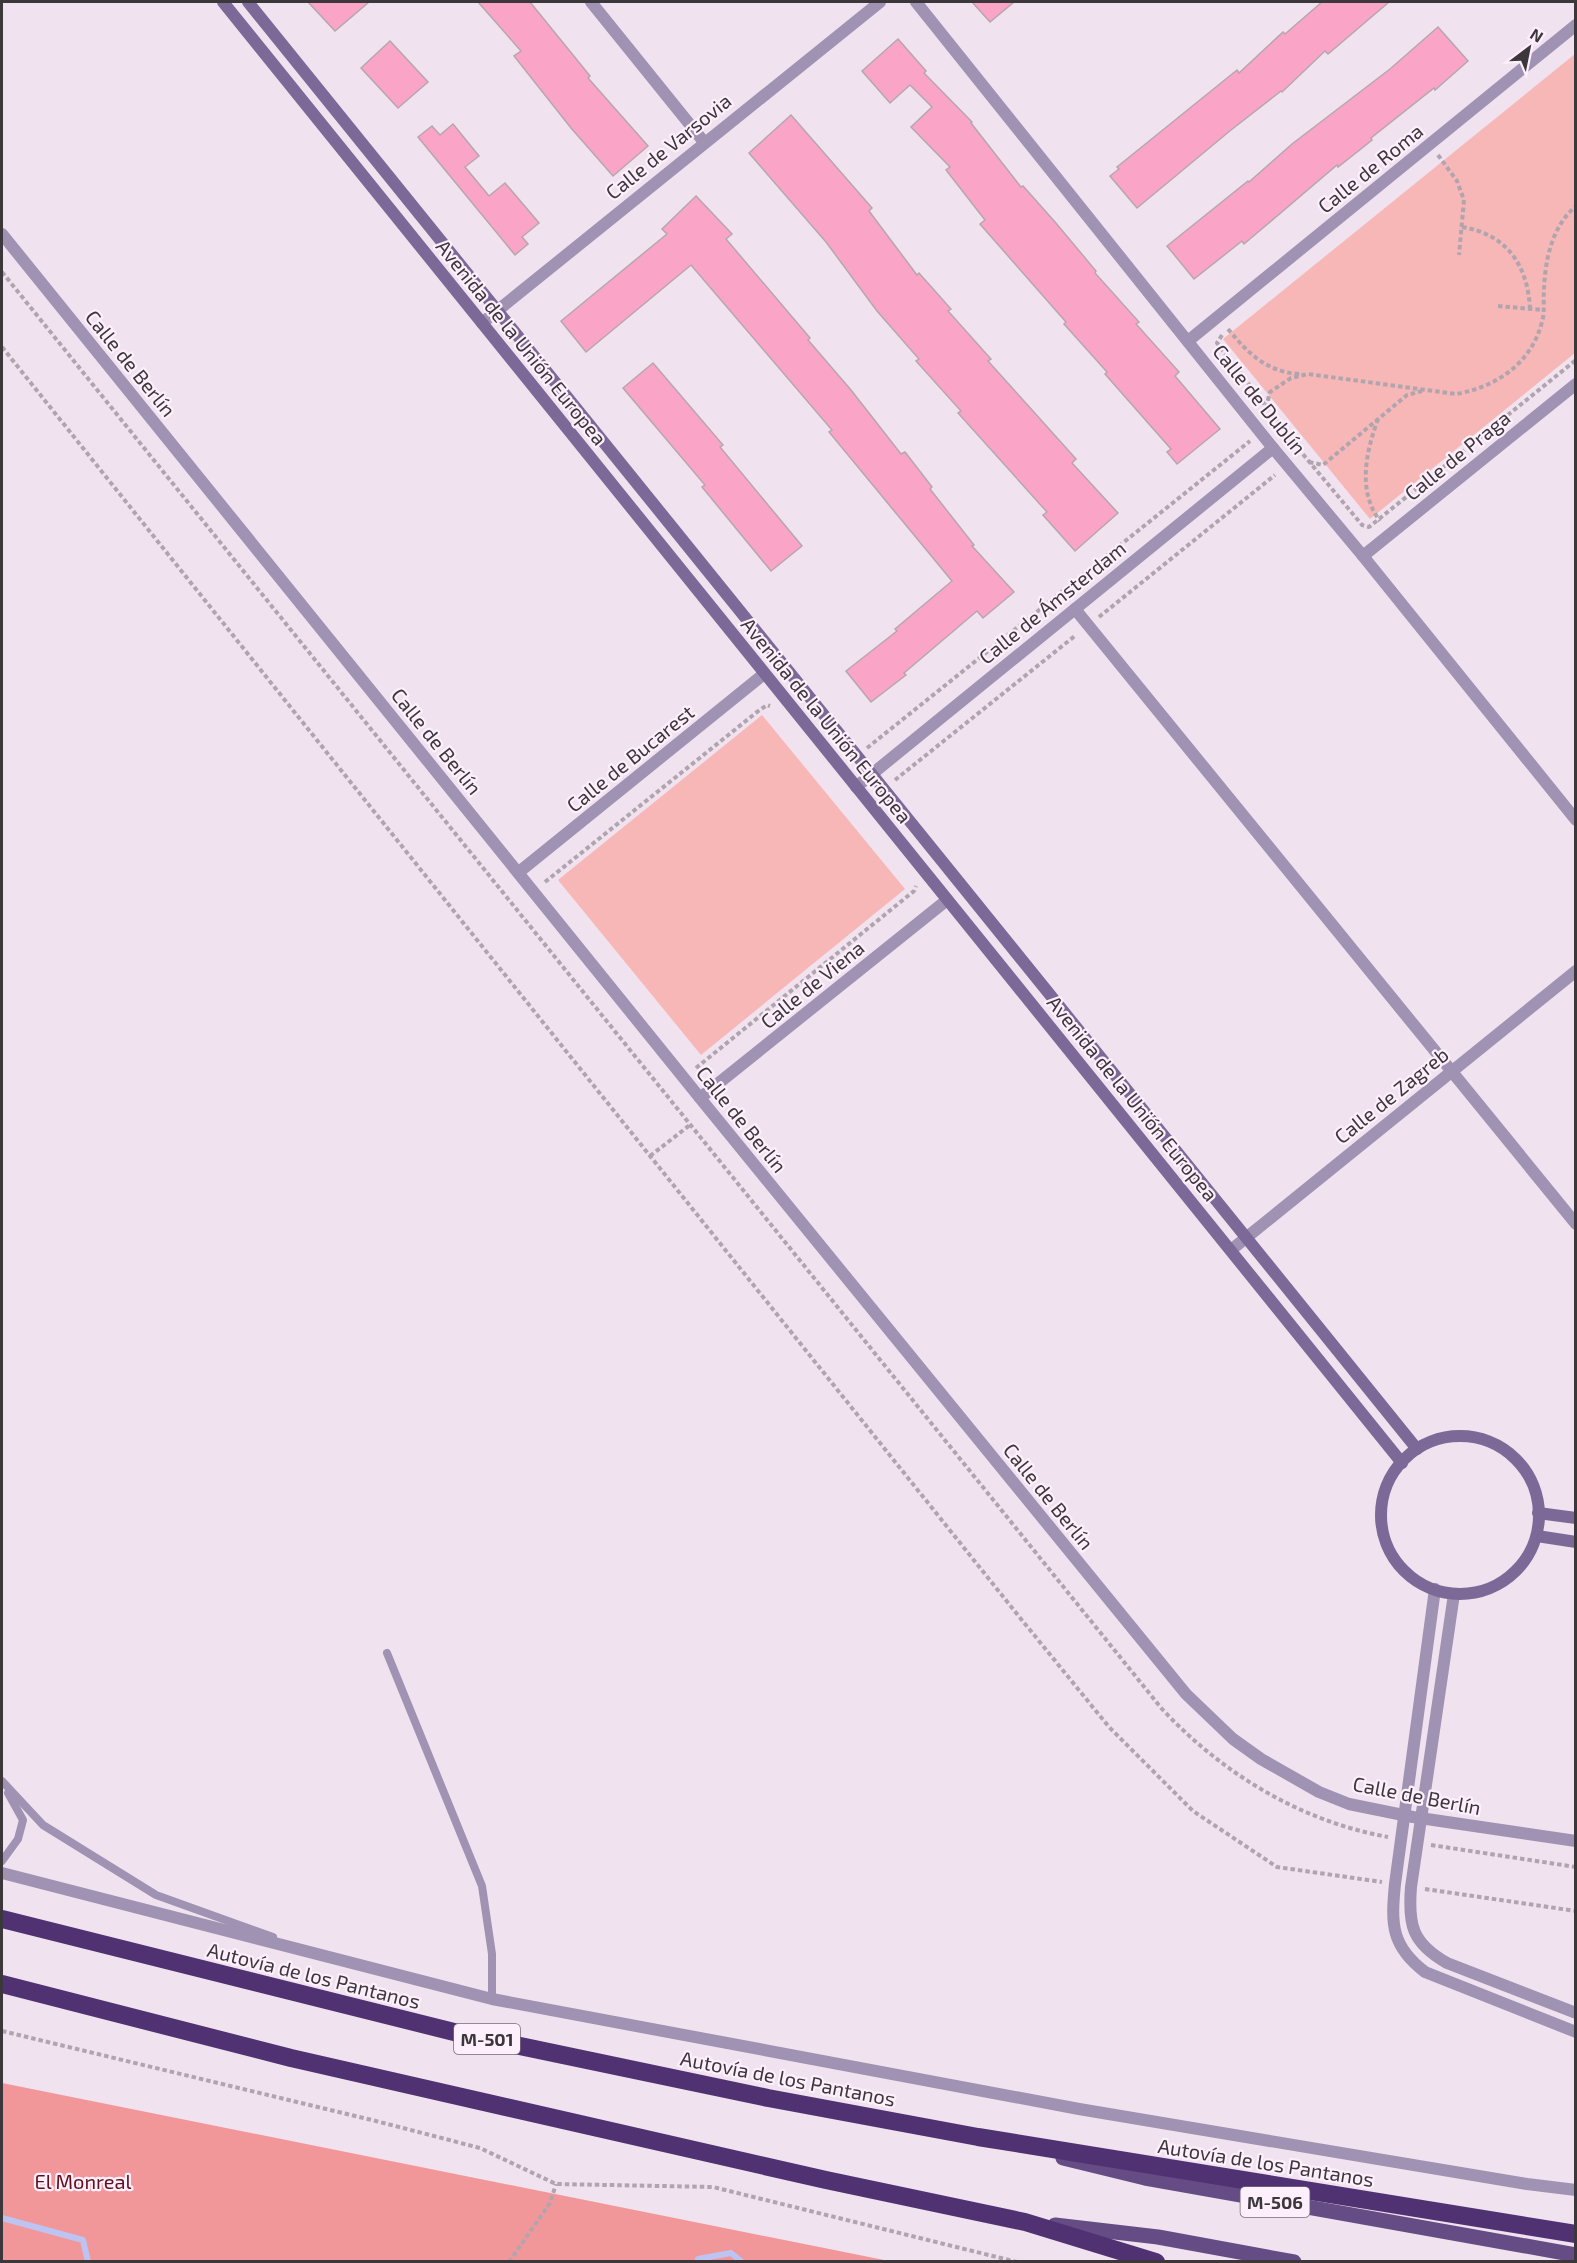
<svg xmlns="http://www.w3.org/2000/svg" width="1577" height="2263" viewBox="0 0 1577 2263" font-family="'Exo 2',sans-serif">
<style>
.green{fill:#f7b7b7}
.forest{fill:#f19799}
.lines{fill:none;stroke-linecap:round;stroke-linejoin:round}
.stream{stroke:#bdc4f2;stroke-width:6}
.building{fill:#faa5c8;stroke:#b7a6ac;stroke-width:1.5}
.path{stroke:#b0a5ae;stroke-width:4;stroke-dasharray:4.5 3;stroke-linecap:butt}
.lane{stroke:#9f92b2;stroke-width:8}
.street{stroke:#9f92b2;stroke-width:12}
.secondary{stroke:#7d6997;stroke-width:12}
.primary{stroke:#654c84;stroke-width:15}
.highway{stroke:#503272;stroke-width:18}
.labels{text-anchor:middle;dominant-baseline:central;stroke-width:4.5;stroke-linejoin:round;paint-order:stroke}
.shield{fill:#fdeffc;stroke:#766e75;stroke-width:1.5}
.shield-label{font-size:18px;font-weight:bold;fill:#3c373b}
.street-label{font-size:20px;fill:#3c373b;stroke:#fdeffc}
.park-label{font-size:20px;fill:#5f101b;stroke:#fdeffc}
</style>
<rect width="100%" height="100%" fill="#f0e2ee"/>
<g class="green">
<path d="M1575 54V353L1370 519 1223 339Z"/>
<path d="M762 715 905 889 701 1055 558 880Z"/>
</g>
<path class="forest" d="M2 2083 889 2261H2Z"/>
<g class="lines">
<g class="stream">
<path d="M2 2218 83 2240 88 2262"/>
<path d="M697 2262 698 2259 731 2253 742 2262"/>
</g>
</g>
<g class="building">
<path d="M308 2H369L335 31Z"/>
<path d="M478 2H530L590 76 588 78 648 146 613 176 571 128 514 56 521 51Z"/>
<path d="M972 2H1014L990 22Z"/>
<path d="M1322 2H1389L1328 54 1325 51 1282 92 1281 91 1231 130 1137 208 1110 176 1119 169 1117 167 1237 70 1239 73 1283 32 1285 34Z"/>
<path d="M1438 27 1468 61 1435 90 1434 88 1371 138 1372 140 1338 167 1337 165 1244 244 1242 241 1194 279 1167 246 1248 181 1249 182 1292 144 1390 69Z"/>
<path d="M898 39 926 71 924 73 972 122 971 123 1021 187 1023 186 1055 222 1096 271 1095 273 1139 322 1136 324 1179 372 1175 376 1220 429 1177 464 1167 452 1171 449 1105 374 1107 372 1064 324 1066 322 980 224 985 220 946 170 950 167 911 127 932 107 910 85 890 103 862 71Z"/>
<path d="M390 41 428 82 398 108 361 68Z"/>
<path d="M791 115 872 208 869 211 917 275 919 273 951 309 948 311 991 359 988 361 1076 459 1072 463 1118 513 1075 551 1043 515 1047 512 958 413 961 411 916 361 919 359 877 311 826 242 749 153Z"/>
<path d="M453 124 479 156 465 167 489 196 505 183 539 223 522 237 528 244 515 255 418 137 432 126 440 135Z"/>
<path d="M696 196 732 234 726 239 810 338 808 340 851 390 901 454 905 452 932 487 930 489 974 545 972 546 1014 592 983 618 977 611 904 673 906 675 871 702 846 671 897 631 895 629 952 581 829 432 832 430 691 265 586 352 561 321 667 234 662 229Z"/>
<path d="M653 363 723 445 720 447 802 546 771 571 702 487 705 485 623 388Z"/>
</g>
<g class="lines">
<g class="path">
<path d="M1438 155 1457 181 1464 200 1459 255"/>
<path d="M1462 227C1507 234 1528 266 1530 309"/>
<path d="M2 272 1162 1709C1223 1774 1300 1821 1388 1837"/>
<path d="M1498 306 1543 310"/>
<path d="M1228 329C1248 353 1266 372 1300 374"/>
<path d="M1222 335 1217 343 1302 453 1362 525 1369 527 1576 360"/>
<path d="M2 347 1017 1614 1109 1727 1193 1811 1277 1867 1382 1882"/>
<path d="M1266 408 1270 392 1291 378 1308 374 1456 394C1496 387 1531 364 1542 322 1545 312 1543 300 1544 290 1545 260 1552 226 1576 206"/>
<path d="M1378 419C1366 452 1357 491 1380 521"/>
<path d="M1309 462 1323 465 1407 395 1422 391"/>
<path d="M1099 617 1275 475"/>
<path d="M867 748 1250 441"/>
<path d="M895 780 1076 635"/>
<path d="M545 882 757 712 767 705 770 706"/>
<path d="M696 1068 914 891 916 886"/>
<path d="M650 1156 690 1125"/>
<path d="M1431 1845 1576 1867"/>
<path d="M1425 1889 1576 1911"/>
<path d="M2 2031 376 2121 480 2148 556 2184 713 2187 1017 2262"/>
<path d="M509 2262 550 2203 556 2184"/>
</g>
<g class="lane">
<path d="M387 1653 482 1886 492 1954V1999"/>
<path d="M2 1781 43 1825 156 1895 273 1937"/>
<path d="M2 1861 18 1839 23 1820 8 1793"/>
</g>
<g class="street">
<path d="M591 2 704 142"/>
<path d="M916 2 1273 448 1363 556 1576 820"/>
<path d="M2 234 700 1098 1186 1694 1233 1739 1261 1759 1319 1792 1349 1804 1413 1817 1576 1841"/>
<path d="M482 323 880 2"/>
<path d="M1188 341 1576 25"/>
<path d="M1363 556 1576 384"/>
<path d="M1075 609 1576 1224"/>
<path d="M856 787 1273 448"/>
<path d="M519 872 764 674"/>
<path d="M700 1098 947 900"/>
<path d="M1231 1250 1576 971"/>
<path d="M1435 1589 1395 1884C1391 1924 1391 1946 1425 1972L1576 2032"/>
<path d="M1454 1594 1411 1887C1408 1925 1412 1943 1447 1963L1576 2013"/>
<path d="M2 1873 492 1999 1079 2109 1527 2184 1576 2190"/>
</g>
<g class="secondary">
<path d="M223 2 1402 1463"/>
<path d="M248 2 1417 1449"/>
<circle cx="1460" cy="1515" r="79"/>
<path d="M1538 1513 1576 1518"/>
<path d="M1537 1536 1576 1542"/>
</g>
<g class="primary">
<path d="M1063 2158 1145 2178 1576 2255"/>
<path d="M1055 2225 1158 2237 1294 2262"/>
</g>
<g class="highway">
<path d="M2 1919 458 2033 768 2098 978 2137 1576 2234"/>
<path d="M2 1984 291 2058 826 2180 1025 2222 1156 2262"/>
</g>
</g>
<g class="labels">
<g class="shield">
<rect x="454" y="2024" width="66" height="30" rx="4.5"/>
<rect x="1240.5" y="2187" width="69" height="30" rx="4.5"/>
</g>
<g class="shield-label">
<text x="487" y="2039">M-501</text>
<text x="1275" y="2202">M-506</text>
</g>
<g class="street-label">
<text transform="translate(668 146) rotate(-39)">Calle de Varsovia</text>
<text transform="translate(1370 168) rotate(-39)">Calle de Roma</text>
<text transform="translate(522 342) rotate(51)">Avenida de la Unión Europea</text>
<text transform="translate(131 363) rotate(51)">Calle de Berlín</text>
<text transform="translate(1260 399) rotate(51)">Calle de Dublín</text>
<text transform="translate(1457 455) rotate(-39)">Calle de Praga</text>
<text transform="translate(1052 602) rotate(-39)">Calle de Ámsterdam</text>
<text transform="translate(827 720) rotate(51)">Avenida de la Unión Europea</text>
<text transform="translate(437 741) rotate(51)">Calle de Berlín</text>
<text transform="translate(630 758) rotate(-39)">Calle de Bucarest</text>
<text transform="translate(812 984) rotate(-39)">Calle de Viena</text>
<text transform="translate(1391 1095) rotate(-39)">Calle de Zagreb</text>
<text transform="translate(1133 1098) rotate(51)">Avenida de la Unión Europea</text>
<text transform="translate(742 1119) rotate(51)">Calle de Berlín</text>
<text transform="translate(1049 1496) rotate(51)">Calle de Berlín</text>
<text transform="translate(1417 1795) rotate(11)">Calle de Berlín</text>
<text transform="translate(314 1975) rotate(14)">Autovía de los Pantanos</text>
<text transform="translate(788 2078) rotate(11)">Autovía de los Pantanos</text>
<text transform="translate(1266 2162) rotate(9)">Autovía de los Pantanos</text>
</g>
<g class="park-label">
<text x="83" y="2181">El Monreal</text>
</g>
</g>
<rect width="1577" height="2263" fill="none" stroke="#3c373b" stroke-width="6"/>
<g transform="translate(1529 48) rotate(32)" stroke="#fdeffc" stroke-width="4.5" paint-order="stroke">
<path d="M0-4.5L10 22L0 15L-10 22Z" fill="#3c373b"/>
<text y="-9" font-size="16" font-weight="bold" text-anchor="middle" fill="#3c373b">N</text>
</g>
</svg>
